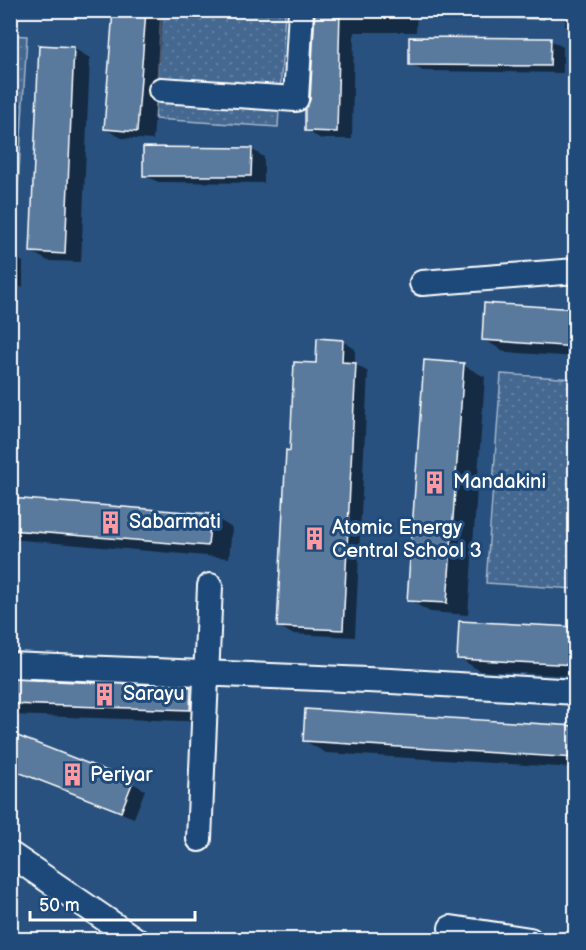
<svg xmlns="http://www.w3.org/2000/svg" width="586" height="950" viewBox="0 0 586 950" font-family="'Balsamiq Sans',sans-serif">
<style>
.grass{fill:url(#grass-dots);stroke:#a2b4c8;stroke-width:1.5}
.shadow{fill:#0007}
.building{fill:#5a7a9d;stroke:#fff;stroke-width:1.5}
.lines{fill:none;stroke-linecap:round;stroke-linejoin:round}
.minor-casing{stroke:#fff;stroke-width:28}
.minor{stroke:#1f4a7a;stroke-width:24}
.labels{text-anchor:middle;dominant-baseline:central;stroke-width:6;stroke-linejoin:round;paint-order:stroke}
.poi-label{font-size:20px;fill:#fff;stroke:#1f4a7a;text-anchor:start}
</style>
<defs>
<pattern id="grass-dots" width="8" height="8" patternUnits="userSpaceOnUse" patternTransform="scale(1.5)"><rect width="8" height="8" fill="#446890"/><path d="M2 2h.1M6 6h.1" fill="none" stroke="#607fa1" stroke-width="1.8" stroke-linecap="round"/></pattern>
</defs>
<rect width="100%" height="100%" fill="#28517f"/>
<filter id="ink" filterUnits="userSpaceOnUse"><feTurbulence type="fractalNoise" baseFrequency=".0167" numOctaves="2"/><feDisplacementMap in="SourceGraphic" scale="12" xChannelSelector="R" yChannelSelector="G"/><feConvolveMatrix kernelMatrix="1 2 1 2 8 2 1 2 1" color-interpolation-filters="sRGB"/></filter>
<g filter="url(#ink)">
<g class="grass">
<path d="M421 10 545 11 544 19 421 16Z"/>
<path d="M161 11H285L278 127 155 119Z"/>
<path d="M10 35 27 36 15 239H10Z"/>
<path d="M501 374 575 379V589L486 583Z"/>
</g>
<g class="shadow">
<path d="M114 10H163L153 140 122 138 105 129Z"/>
<path d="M417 10 416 32H354L352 139H321L306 130 312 100 317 11Z"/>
<path d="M566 10H576V33L565 27Z"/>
<path d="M550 40 563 47V73L423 71 410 64Z"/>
<path d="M73 48 90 58 81 262 48 261 32 252Z"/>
<path d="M251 149 264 157V183L158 182 145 175Z"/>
<path d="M10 255 23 262V287H10Z"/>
<path d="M576 311V357L505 352 483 339Z"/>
<path d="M342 341 355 349V364L368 372 355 637 292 634 279 626 292 452Z"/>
<path d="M463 365 485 377 468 615 430 612 409 600Z"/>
<path d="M10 499 211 515 232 528 229 558 10 539Z"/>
<path d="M576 629V676L480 671 459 658Z"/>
<path d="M10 681 191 688 212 701 211 722 10 715Z"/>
<path d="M576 727V768L326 753 305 741Z"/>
<path d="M10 735 132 783 145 790 134 818 10 770Z"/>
</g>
<g class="building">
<path d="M113 10H146L137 132 104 129Z"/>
<path d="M315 10H340L337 132 305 131V109L310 100Z"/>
<path d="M409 37 551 38 550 66 409 65Z"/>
<path d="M39 45 74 47 65 254 30 252Z"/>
<path d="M143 147 252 148 251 176H143Z"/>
<path d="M484 303 576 309V347L482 340Z"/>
<path d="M317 338 343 340 342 362 356 363 343 630 277 627 286 450 290 451 294 362 316 363Z"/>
<path d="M424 360 464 363 447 603 407 601Z"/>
<path d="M10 498 211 514 208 546 10 530Z"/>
<path d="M459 621 576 627V665L457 659Z"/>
<path d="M10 679 191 687 190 710 10 704Z"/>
<path d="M305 709 576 726V758L303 741Z"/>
<path d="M10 733 133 781 121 812 10 769Z"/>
</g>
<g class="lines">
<defs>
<g id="minor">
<path d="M161 90 296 99 301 10"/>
<path d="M422 283 576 271"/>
<path d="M10 665 391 681 576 692"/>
<path d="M199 839 210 586"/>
<path d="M10 854 136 940"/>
<path d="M451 928 530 940"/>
</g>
</defs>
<use href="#minor" class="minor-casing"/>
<use href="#minor" class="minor"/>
</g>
</g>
<defs>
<symbol id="building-bare" viewBox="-9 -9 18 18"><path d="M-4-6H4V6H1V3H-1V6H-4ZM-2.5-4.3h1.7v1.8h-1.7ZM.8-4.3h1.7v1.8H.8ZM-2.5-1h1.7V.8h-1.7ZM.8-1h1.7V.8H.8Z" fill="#ff9aa2" stroke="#1f4a7a" stroke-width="2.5" paint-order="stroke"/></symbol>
</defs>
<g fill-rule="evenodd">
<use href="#building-bare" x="418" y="466" width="33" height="33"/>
<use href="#building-bare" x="94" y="506" width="33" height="33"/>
<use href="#building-bare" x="298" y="522" width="33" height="33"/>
<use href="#building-bare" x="88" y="678" width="33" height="33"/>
<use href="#building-bare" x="56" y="758" width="33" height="33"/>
</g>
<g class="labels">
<g class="poi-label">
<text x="453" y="482">Mandakini</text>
<text x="129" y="522">Sabarmati</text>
<text x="332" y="528">Atomic Energy<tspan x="332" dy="23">Central School 3</tspan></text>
<text x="123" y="694">Sarayu</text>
<text x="90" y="775">Periyar</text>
</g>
</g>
<rect width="586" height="950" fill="none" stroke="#1f4a7a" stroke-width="36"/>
<rect x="18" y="18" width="550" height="914" fill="none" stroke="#fff" stroke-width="2" filter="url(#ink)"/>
<path d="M30 911v9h165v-9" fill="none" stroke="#ffffff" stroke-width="3"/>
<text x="39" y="911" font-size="18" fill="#ffffff" stroke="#1f4a7a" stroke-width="4.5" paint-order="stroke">50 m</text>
</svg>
